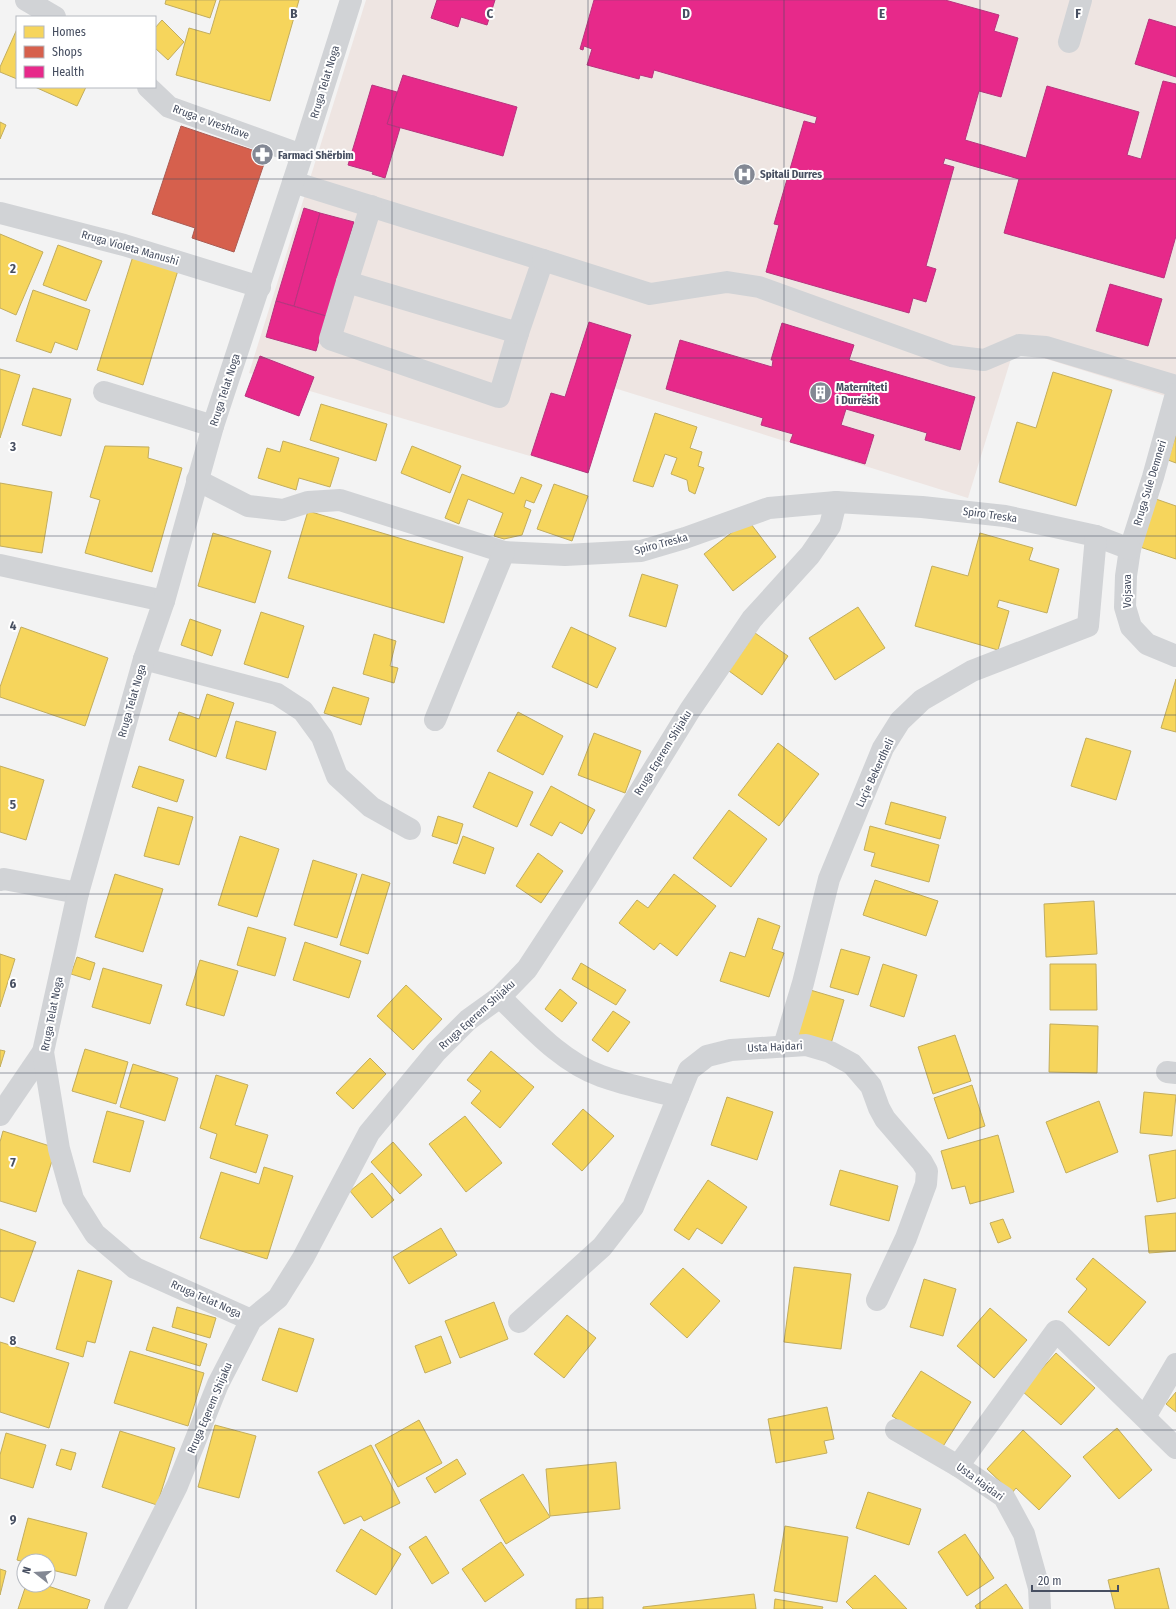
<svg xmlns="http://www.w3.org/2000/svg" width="1176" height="1609" viewBox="0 0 1176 1609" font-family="'Fira Sans Condensed',sans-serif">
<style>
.medical{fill:#eee5e2}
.homes{fill:#f6d55c;stroke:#c2ad5e}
.shops{fill:#d6604d;stroke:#ab5b53}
.health{fill:#e7298a;stroke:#b7347e}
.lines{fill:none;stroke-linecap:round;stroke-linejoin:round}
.minor{stroke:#d1d3d6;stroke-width:22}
.grid{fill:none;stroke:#474f61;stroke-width:1;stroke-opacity:0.55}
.labels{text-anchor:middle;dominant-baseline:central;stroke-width:4;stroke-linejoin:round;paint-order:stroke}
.street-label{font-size:11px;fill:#474f61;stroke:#fff}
.poi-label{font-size:11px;font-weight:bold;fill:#474f61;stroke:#fff;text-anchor:start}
.grid-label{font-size:13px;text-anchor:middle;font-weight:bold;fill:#474f61;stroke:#fff;stroke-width:4;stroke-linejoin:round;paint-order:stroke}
</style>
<rect width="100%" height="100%" fill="#f3f3f3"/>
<path class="medical" d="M366 0H1176V380L1172 398 1014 349 968 498 611 387 584 472 249 373Z"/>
<g class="homes">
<path d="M166 0H216L210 18 165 4Z"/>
<path d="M220 0H299L270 101 176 75 189 28 210 34Z"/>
<path d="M162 20 184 42 168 60 155 48V28Z"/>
<path d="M17 29V79L0 72V67Z"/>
<path d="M35 87H86L77 106Z"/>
<path d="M0 122 6 125 0 139Z"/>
<path d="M0 234 43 252 16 315 0 308Z"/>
<path d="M58 245 102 261 86 301 43 285Z"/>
<path d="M134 253 179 267 143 385 97 370Z"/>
<path d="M33 290 90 310 77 350 55 342 51 353 16 341Z"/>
<path d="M0 369 20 375 0 438Z"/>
<path d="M1053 372 1112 390 1076 506 999 482 1017 422 1036 428Z"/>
<path d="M33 388 71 399 61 436 22 425Z"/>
<path d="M321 404 387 424 376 461 310 440Z"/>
<path d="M655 413 697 427 690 448 702 452 698 466 704 468 695 494 689 491 687 480 671 474 677 458 665 454 653 487 633 481Z"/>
<path d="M1176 435V463L1168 460Z"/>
<path d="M283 441 339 458 330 487 299 478 296 490 258 478 267 448 280 452Z"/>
<path d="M105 446 149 447 148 458 182 468 152 572 85 553 100 500 90 497Z"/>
<path d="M412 446 461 466 450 493 401 473Z"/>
<path d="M462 474 514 494 521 477 542 485 534 503 526 500 524 507 531 510 522 535 504 539 494 536 503 513 468 499 459 524 445 518Z"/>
<path d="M0 483 52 492 42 553 0 546Z"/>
<path d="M554 484 588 496 572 541 537 529Z"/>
<path d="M1153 498 1176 506V559L1137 546Z"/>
<path d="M308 511 463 557 444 623 288 578Z"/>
<path d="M748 520 776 557 733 591 704 554Z"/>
<path d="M213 533 271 551 255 603 198 586Z"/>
<path d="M980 533 1033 548 1029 560 1059 569 1047 613 999 600 997 607 1009 611 998 650 915 626 932 566 968 576Z"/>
<path d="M642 574 678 585 666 627 629 616Z"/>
<path d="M858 607 885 648 835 680 809 638Z"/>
<path d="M261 612 304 626 288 678 244 664Z"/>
<path d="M190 619 221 630 212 656 181 645Z"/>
<path d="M21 627 108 658 85 726 0 697V687Z"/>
<path d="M571 627 616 648 597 688 552 667Z"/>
<path d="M755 633 788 656 762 695 729 671Z"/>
<path d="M374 634 396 641 390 666 398 668 394 683 363 674Z"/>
<path d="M1176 679V732L1161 728Z"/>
<path d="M333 687 369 698 361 725 324 713Z"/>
<path d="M207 694 234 703 216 757 169 740 179 712 199 719Z"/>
<path d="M518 712 563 736 543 775 497 751Z"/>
<path d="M236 721 276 732 266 770 226 758Z"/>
<path d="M594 733 641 751 625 793 578 775Z"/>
<path d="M1086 738 1131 751 1116 800 1071 786Z"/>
<path d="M778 743 819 774 779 826 738 795Z"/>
<path d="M0 766 44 780 26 840 0 832Z"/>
<path d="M139 766 184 780 177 802 132 787Z"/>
<path d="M489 772 533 792 517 827 473 807Z"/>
<path d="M551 786 595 810 582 834 560 822 552 836 530 825Z"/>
<path d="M891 802 946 817 940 839 885 824Z"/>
<path d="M158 807 193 817 179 865 144 856Z"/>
<path d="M729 810 767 839 731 887 693 858Z"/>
<path d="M438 816 463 824 457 844 432 836Z"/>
<path d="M870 826 939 845 929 882 871 866 875 853 864 850Z"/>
<path d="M240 836 279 849 257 917 218 905Z"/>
<path d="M463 836 494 848 485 874 453 863Z"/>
<path d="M538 853 563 871 541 903 516 886Z"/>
<path d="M313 860 357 874 337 938 294 925Z"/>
<path d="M115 874 163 889 143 952 95 937Z"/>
<path d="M362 874 390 883 368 954 340 945Z"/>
<path d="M674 874 716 906 677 956 660 943 654 950 619 923 637 900 648 908Z"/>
<path d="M875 880 938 901 926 936 863 915Z"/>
<path d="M1094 901 1097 954 1046 957 1044 904Z"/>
<path d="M758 918 780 926 772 949 784 953 769 997 720 981 730 952 745 957Z"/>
<path d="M248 927 286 938 275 976 237 965Z"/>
<path d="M305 942 361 961 349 998 293 980Z"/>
<path d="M841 949 870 957 858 995 830 987Z"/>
<path d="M0 954 15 959 0 1007Z"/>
<path d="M77 957 95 963 90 980 71 974Z"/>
<path d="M200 960 238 971 224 1016 186 1005Z"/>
<path d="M581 963 626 990 616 1005 572 979Z"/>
<path d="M883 964 917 975 904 1017 870 1006Z"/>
<path d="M1050 964H1096L1097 1010H1050Z"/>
<path d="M103 968 162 985 150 1024 92 1007Z"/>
<path d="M406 985 442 1019 413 1050 377 1016Z"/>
<path d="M560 989 577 1003 562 1022 545 1009Z"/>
<path d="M807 989 844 1000 830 1047 793 1036Z"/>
<path d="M613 1011 630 1022 608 1052 592 1040Z"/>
<path d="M1050 1024 1098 1026 1097 1073 1049 1072Z"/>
<path d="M955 1035 971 1081 933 1094 918 1047Z"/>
<path d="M85 1049 128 1062 116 1104 72 1091Z"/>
<path d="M0 1050 5 1051 0 1067Z"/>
<path d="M491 1051 534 1087 500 1128 471 1103 481 1091 467 1080Z"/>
<path d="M370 1058 386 1074 353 1109 336 1093Z"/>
<path d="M133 1064 178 1078 165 1121 120 1107Z"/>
<path d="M216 1075 248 1085 235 1125 268 1135 256 1173 210 1158 217 1134 200 1128Z"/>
<path d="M972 1085 985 1126 948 1139 934 1098Z"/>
<path d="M1144 1092 1176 1095 1172 1136 1140 1133Z"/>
<path d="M727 1097 773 1112 757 1160 711 1145Z"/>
<path d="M1099 1101 1118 1152 1066 1173 1046 1122Z"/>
<path d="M583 1109 614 1136 582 1171 552 1144Z"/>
<path d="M107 1111 144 1121 130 1172 93 1162Z"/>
<path d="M465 1116 502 1163 466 1192 429 1144Z"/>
<path d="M3 1131 56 1148 36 1212 0 1201V1142Z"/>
<path d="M998 1135 1014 1192 970 1204 965 1186 952 1189 941 1151Z"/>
<path d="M393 1142 422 1175 400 1194 371 1162Z"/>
<path d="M1176 1150V1198L1157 1202 1149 1155Z"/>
<path d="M264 1167 293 1176 267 1259 200 1238 221 1172 259 1184Z"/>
<path d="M840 1170 898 1186 889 1221 830 1205Z"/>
<path d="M372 1173 394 1200 372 1218 350 1191Z"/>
<path d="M708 1180 747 1207 722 1244 697 1228 689 1240 674 1230Z"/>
<path d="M1176 1213V1251L1149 1253 1145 1216Z"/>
<path d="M1003 1219 1011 1238 998 1243 990 1223Z"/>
<path d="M441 1228 457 1255 409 1284 393 1257Z"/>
<path d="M0 1229 36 1242 14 1302 0 1297Z"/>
<path d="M1093 1258 1146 1302 1109 1346 1068 1312 1087 1289 1076 1279Z"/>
<path d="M794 1267 851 1274 841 1349 784 1342Z"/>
<path d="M683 1268 720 1301 687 1338 650 1304Z"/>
<path d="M78 1270 112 1281 95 1343 87 1341 83 1357 56 1349Z"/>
<path d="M924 1279 956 1289 943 1336 910 1327Z"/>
<path d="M494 1302 508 1339 460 1358 445 1321Z"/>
<path d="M177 1307 216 1318 210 1338 172 1327Z"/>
<path d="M990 1308 1027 1340 994 1378 957 1346Z"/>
<path d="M567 1315 596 1338 564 1378 534 1354Z"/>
<path d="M153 1327 207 1344 200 1366 146 1350Z"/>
<path d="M279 1328 314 1339 297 1392 262 1380Z"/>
<path d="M441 1336 451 1363 425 1373 415 1346Z"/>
<path d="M0 1342 69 1363 49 1428 0 1412Z"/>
<path d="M130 1351 204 1373 188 1426 114 1403Z"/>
<path d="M1056 1353 1095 1388 1061 1425 1022 1391Z"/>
<path d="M921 1371 971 1402 942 1448 892 1416Z"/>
<path d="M1176 1392V1412L1166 1404Z"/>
<path d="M827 1407 834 1439 824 1441 827 1453 776 1463 768 1419Z"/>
<path d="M419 1420 442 1463 398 1487 375 1445Z"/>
<path d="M215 1425 256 1436 239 1498 198 1487Z"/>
<path d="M1117 1428 1152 1470 1119 1499 1083 1457Z"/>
<path d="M1023 1430 1071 1476 1039 1510 1016 1488 1012 1493 987 1469Z"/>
<path d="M120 1431 175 1448 157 1505 102 1487Z"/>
<path d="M6 1433 46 1445 33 1488 0 1478V1455Z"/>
<path d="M371 1445 400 1503 364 1521 361 1516 344 1524 318 1472Z"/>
<path d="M61 1449 76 1453 71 1470 56 1465Z"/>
<path d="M457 1459 466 1474 435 1493 426 1478Z"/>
<path d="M616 1462 620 1509 550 1516 546 1469Z"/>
<path d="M523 1474 550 1517 506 1544 480 1500Z"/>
<path d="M868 1492 921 1509 909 1545 856 1528Z"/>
<path d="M28 1518 87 1533 76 1576 48 1569V1561H24V1562L17 1560Z"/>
<path d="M785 1526 848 1537 837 1602 774 1591Z"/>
<path d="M361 1529 401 1554 376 1595 336 1571Z"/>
<path d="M965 1534 994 1578 967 1596 938 1552Z"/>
<path d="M426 1536 449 1573 432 1584 409 1547Z"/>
<path d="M501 1542 524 1575 485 1602 462 1569Z"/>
<path d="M1159 1568 1169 1609H1115L1108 1580Z"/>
<path d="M0 1569 6 1571 0 1595Z"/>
<path d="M875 1575 907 1609H853L846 1602Z"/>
<path d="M1006 1584 1023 1609H977L975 1606Z"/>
<path d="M26 1585H45L90 1600 87 1609H18Z"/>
<path d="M754 1594 756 1609H643V1607Z"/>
<path d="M603 1597V1609H576V1599Z"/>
<path d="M775 1599 823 1607 822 1609H774Z"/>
</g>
<path class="shops" d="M181 126 267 155 234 252 192 238 195 228 152 214Z"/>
<g class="health">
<path d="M437 0H495L487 25 461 17 458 27 431 18Z"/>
<path d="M594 0H945L999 15 994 31 1018 38 1001 97 979 91 965 140 1026 158 1047 86 1139 112 1127 155 1141 159 1163 81 1176 84V236L1164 278 1004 233 1019 179 945 158 943 164 954 167 926 266 936 269 926 302 913 298 909 313 766 272 779 225 774 224 804 121 815 124 817 117 654 70 652 78 640 75 639 79 587 65 592 49 584 46 583 50 580 49Z"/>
<path d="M1149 19 1176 27V77L1135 64Z"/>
<path d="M403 75 517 107 503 156 387 124Z"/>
<path d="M372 85 397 92 387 124 400 128 385 178 372 174 373 172 348 165Z"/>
<path d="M304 208 320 213 294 306 276 301Z"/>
<path d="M320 213 354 222 326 316 294 306Z"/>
<path d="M1110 284 1162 299 1148 346 1096 331Z"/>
<path d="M276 301 326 316 316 351 266 337Z"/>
<path d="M589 322 631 335 588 473 531 455 551 393 565 397Z"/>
<path d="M782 323 854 345 849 360 975 397 960 450 925 440 927 433 846 409 841 425 874 435 865 464 790 442 793 434 761 425 763 418 666 389 680 340 772 367 773 360H771Z"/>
<path d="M260 356 314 377 299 416 245 396Z"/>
</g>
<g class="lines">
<g class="minor">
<path d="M26 0 55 17"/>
<path d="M1069 42 1081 0"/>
<path d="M148 87 169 107 302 155"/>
<path d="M293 182 543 260 518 333 499 397 330 339 347 282"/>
<path d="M371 206 347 282 518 333"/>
<path d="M0 213 124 245 260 287"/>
<path d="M543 260 650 294 727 282 759 287 951 356 984 360 1019 345 1046 347 1176 386"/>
<path d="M104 392 213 426"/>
<path d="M1176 394 1153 477 1130 549 1126 576 1125 607 1131 627 1147 644 1176 656"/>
<path d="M197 480 248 506 283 510 308 502 340 500 504 552 565 555 641 551 685 538 769 508 836 502 922 507 1005 516 1096 536 1130 549"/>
<path d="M0 565 164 601"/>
<path d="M144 659 277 694 303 711 322 737 337 776 371 807 410 829"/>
<path d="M435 720 504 552"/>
<path d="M0 880 4 879 78 893"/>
<path d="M500 997C529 1025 561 1062 601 1076 626 1085 652 1090 678 1097"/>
<path d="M784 1046 803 983 829 879 883 748 900 721 922 700 972 671 1088 626 1096 536"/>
<path d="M1167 1072 1176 1073"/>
<path d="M0 1115 43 1052"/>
<path d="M251 1320 135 1268 95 1234 73 1199 59 1149 43 1052 78 893 144 659 164 601 213 426 302 155 351 0"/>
<path d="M519 1322 602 1247 633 1207 689 1070 707 1056 731 1050 806 1045 830 1052 852 1064 871 1086 879 1108 885 1119 922 1162 927 1171 926 1184 906 1238 877 1300"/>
<path d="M1145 1417 1176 1364"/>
<path d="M896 1430 958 1466 1004 1497 1024 1534 1039 1588 1040 1609"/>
<path d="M958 1466 1056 1331 1176 1448"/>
<path d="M115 1609 177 1486 218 1384 251 1320 278 1298 303 1258 369 1133 436 1052 468 1020 500 997 527 969 586 879 690 710 752 619 810 555 830 526 836 502"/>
</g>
</g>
<path class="grid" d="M196 0V1609M392 0V1609M588 0V1609M784 0V1609M980 0V1609M0 179H1176M0 358H1176M0 536H1176M0 715H1176M0 894H1176M0 1073H1176M0 1251H1176M0 1430H1176"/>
<defs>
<symbol id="pharmacy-disc" viewBox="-11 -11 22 22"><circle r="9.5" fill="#838894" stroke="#fff"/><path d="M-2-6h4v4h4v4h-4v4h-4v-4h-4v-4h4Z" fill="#fff"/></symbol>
<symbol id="hospital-disc" viewBox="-11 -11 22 22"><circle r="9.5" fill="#838894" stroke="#fff"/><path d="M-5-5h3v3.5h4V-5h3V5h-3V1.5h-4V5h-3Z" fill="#fff"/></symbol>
<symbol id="building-disc" viewBox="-11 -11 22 22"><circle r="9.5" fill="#838894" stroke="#fff"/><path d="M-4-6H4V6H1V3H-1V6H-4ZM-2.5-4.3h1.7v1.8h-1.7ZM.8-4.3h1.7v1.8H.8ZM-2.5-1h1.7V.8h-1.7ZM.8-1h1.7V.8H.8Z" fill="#fff"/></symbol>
</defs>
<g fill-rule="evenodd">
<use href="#pharmacy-disc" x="250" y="142" width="25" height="25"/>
<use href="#hospital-disc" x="732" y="162" width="25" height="25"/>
<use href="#building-disc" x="808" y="380" width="25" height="25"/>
</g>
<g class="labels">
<g class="street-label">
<text transform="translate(325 82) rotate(-73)">Rruga Telat Noga</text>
<text transform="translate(211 122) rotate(20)">Rruga e Vreshtave</text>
<text transform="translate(130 248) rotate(16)">Rruga Violeta Manushi</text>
<text transform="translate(225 390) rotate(-72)">Rruga Telat Noga</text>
<text transform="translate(1150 483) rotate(-73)">Rruga Sule Demneri</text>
<text transform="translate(990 515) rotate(8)">Spiro Treska</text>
<text transform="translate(661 544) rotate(-15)">Spiro Treska</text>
<text transform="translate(1127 591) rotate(-90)">Vojsava</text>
<text transform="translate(132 701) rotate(-74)">Rruga Telat Noga</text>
<text transform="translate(663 753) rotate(-58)">Rruga Eqerem Shijaku</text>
<text transform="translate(875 773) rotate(-65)">Luçie Bekerdheli</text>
<text transform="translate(52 1014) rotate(-79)">Rruga Telat Noga</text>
<text transform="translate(477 1015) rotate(-42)">Rruga Eqerem Shijaku</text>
<text transform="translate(775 1047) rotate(-3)">Usta Hajdari</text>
<text transform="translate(206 1299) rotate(24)">Rruga Telat Noga</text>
<text transform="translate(210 1408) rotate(-67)">Rruga Eqerem Shijaku</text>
<text transform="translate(980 1482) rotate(36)">Usta Hajdari</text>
</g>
<g class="poi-label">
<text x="278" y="155">Farmaci Shërbim</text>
<text x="760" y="174">Spitali Durres</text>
<text x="836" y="387">Materniteti<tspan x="836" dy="13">i Durrësit</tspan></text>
</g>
</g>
<g class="grid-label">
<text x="294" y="18">B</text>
<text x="490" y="18">C</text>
<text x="686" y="18">D</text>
<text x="882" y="18">E</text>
<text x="1078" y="18">F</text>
<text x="13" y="273">2</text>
<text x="13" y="451">3</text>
<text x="13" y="630">4</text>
<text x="13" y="809">5</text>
<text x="13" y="988">6</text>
<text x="13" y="1167">7</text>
<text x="13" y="1345">8</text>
<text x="13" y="1524">9</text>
</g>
<rect x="16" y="16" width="140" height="72" fill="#ffffff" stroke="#b5b9c0"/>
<rect x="24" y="26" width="20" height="12" fill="#f6d55c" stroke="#b5b9c0"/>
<text x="52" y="36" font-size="12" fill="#474f61">Homes</text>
<rect x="24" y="46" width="20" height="12" fill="#d6604d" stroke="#b5b9c0"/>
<text x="52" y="56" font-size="12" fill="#474f61">Shops</text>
<rect x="24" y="66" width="20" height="12" fill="#e7298a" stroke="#b5b9c0"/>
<text x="52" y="76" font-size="12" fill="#474f61">Health</text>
<g transform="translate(36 1573) rotate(287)"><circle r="19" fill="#ffffff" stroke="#b5b9c0"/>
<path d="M0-3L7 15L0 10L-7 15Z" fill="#838894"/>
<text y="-6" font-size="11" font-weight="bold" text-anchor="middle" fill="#474f61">N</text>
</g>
<path d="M1032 1585v6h86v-6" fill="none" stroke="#474f61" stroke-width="2"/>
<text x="1038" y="1585" font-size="12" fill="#474f61" stroke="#ffffff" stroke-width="3" paint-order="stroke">20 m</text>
</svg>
